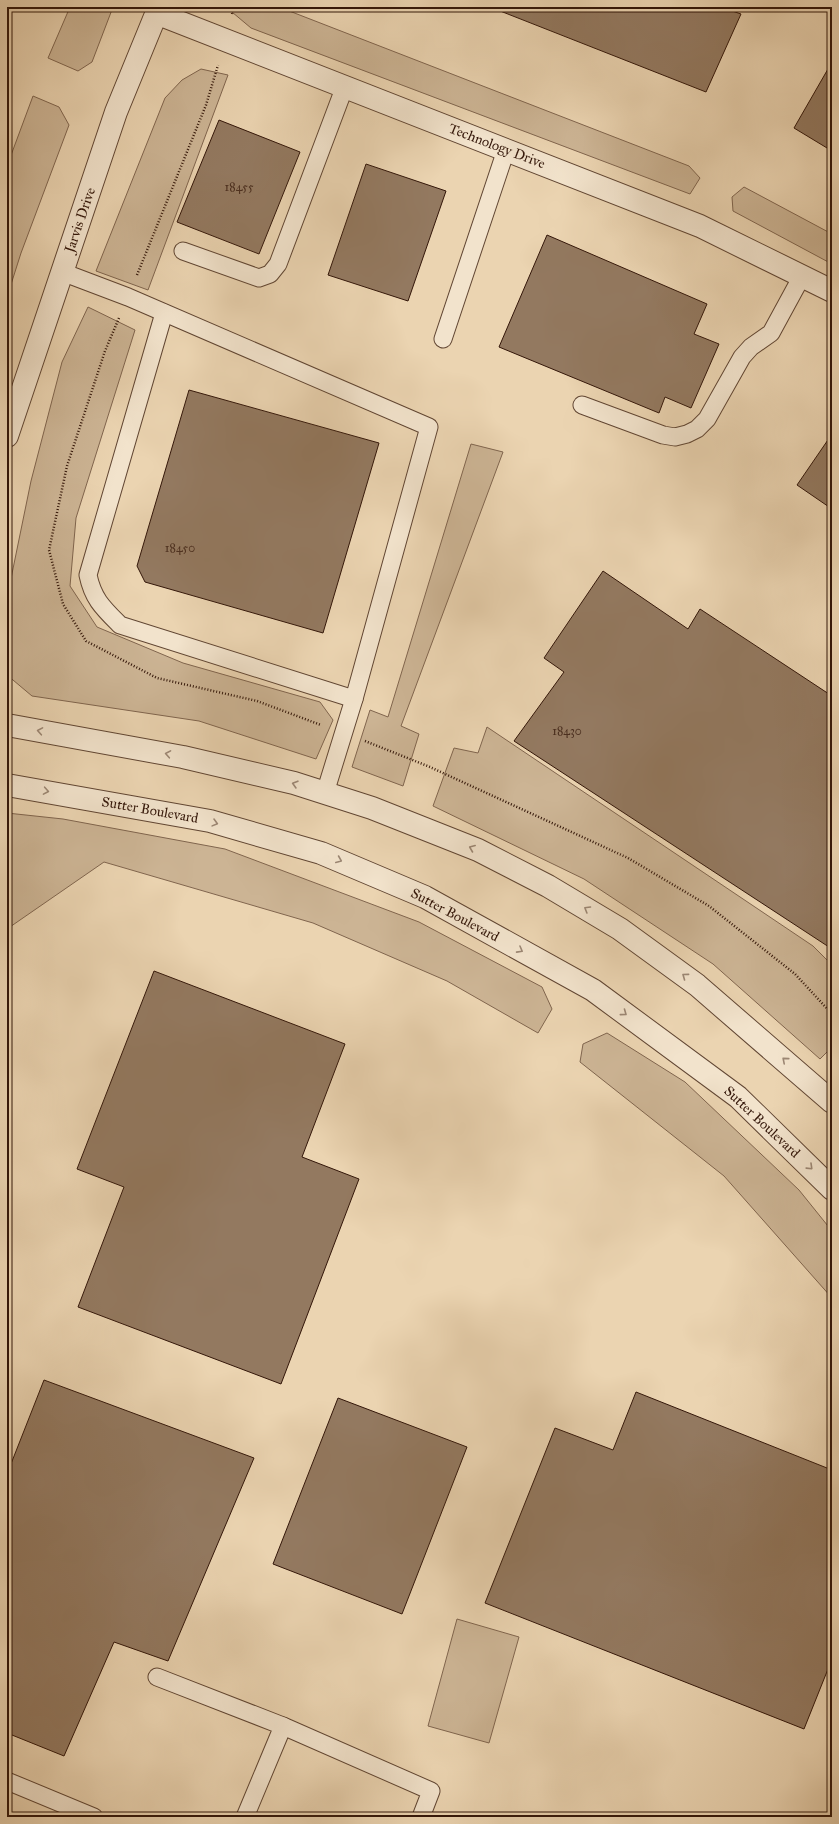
<svg xmlns="http://www.w3.org/2000/svg" width="839" height="1824" viewBox="0 0 839 1824" font-family="'IM FELL Great Primer',serif">
<style>
.green{fill:#ccb494;stroke:#80654e}
.building{fill:#937960;stroke:#331609}
.lines{fill:none;stroke-linecap:round;stroke-linejoin:round}
.lane-casing{stroke:#614633;stroke-width:19}
.street-casing{stroke:#614633;stroke-width:24}
.path{stroke:#331609;stroke-width:2.5;stroke-dasharray:1 2;stroke-linecap:butt}
.lane{stroke:#f2e3cc;stroke-width:17}
.street{stroke:#f2e3cc;stroke-width:22}
.oneway{stroke:#9c8774}
.labels{text-anchor:middle;dominant-baseline:central;stroke-width:3;stroke-linejoin:round;paint-order:stroke}
.number-label{font-size:12px;fill:#4b2f1f}
.street-label{font-size:14px;fill:#331609;stroke:#f2e3cc}
</style>
<rect width="100%" height="100%" fill="#ebd4b1"/>
<filter id="stains"><feTurbulence type="fractalNoise" baseFrequency=".005" numOctaves="4"/><feColorMatrix values="0 0 0 0 .2 0 0 0 0 .09 0 0 0 0 .02 0 0 0 .5 -.17"/></filter>
<radialGradient id="worn" r=".72"><stop offset=".6" stop-color="#630" stop-opacity="0"/><stop offset="1" stop-color="#630" stop-opacity=".3"/></radialGradient>
<g class="green">
<path d="M70 7H113L92 62 78 71 48 58Z"/>
<path d="M226 7H279L689 166 700 178 690 194 251 28Z"/>
<path d="M201 69 228 75 148 290 96 271 165 98 182 80Z"/>
<path d="M33 96 59 107 69 125 21 253 7 297V166Z"/>
<path d="M744 187 832 234V264L733 211 732 197Z"/>
<path d="M88 307 135 330 76 518 70 586 97 627 183 663 320 702 333 720 316 759 199 721 32 696 7 675V598L31 481 62 362Z"/>
<path d="M471 444 503 452 401 726 419 734 403 786 352 767 370 710 388 717Z"/>
<path d="M487 727 813 946 832 965V1047L820 1059 713 964 584 879 433 806 454 748 478 753Z"/>
<path d="M7 813 63 819 225 849 419 922 542 987 552 1009 538 1033 447 981 313 923 104 862 7 929Z"/>
<path d="M607 1033 685 1082 799 1190 832 1231V1298L724 1176 580 1062 583 1044Z"/>
<path d="M457 1619 519 1637 489 1743 428 1726Z"/>
</g>
<g class="building">
<path d="M490 7H721L741 14 706 92Z"/>
<path d="M832 62V151L794 128Z"/>
<path d="M219 120 300 152 259 254 177 222Z"/>
<path d="M366 164 446 191 408 301 328 275Z"/>
<path d="M547 235 707 304 694 334 719 344 691 408 665 397 659 413 499 347Z"/>
<path d="M189 390 379 443 323 633 145 582 137 566Z"/>
<path d="M832 434V509L797 485Z"/>
<path d="M603 571 688 629 700 609 832 696V949L514 741 564 672 544 658Z"/>
<path d="M154 971 345 1044 302 1157 359 1179 281 1384 78 1307 124 1187 77 1169Z"/>
<path d="M44 1380 254 1458 168 1661 114 1642 64 1756 7 1733V1474Z"/>
<path d="M636 1392 832 1470V1659L804 1729 485 1603 555 1428 613 1450Z"/>
<path d="M338 1398 467 1447 402 1614 273 1564Z"/>
</g>
<g class="lines">
<defs>
<g id="lane">
<path d="M183 251 259 278 270 274 278 264 345 86"/>
<path d="M62 272 128 297 429 427 354 699 325 793"/>
<path d="M164 313 88 575C93 599 103 608 120 625L354 699"/>
<path d="M443 339 506 150"/>
<path d="M582 405 663 435 675 437 687 434 697 429 707 419 742 357 751 347 771 333 802 276"/>
<path d="M157 1677 283 1726 245 1817"/>
<path d="M283 1726 431 1791 421 1817"/>
<path d="M7 1781 94 1817"/>
</g>
<g id="street">
<path d="M156 13 700 226 832 291"/>
<path d="M7 436 116 112 159 7"/>
<path d="M7 725 183 757 294 783 372 808 478 850 548 886 620 929 697 985 832 1102"/>
<path d="M7 785 210 821 321 853 425 897 593 990 738 1097 832 1189"/>
</g>
</defs>
<use href="#lane" class="lane-casing"/>
<use href="#street" class="street-casing"/>
<g class="path">
<path d="M232 14 234 7"/>
<path d="M137 275 206 105 218 65"/>
<path d="M119 318 105 351 67 466 49 550 63 604 86 641 157 678 257 701 321 725"/>
<path d="M365 741 430 767 628 858 709 906 795 974 832 1014"/>
</g>
<use href="#lane" class="lane"/>
<use href="#street" class="street"/>
</g>
<defs><path id="oneway-chevron" d="M-2-3.5L2.5 0L-2 3.5" fill="none" stroke-width="1.6" stroke-linecap="round" stroke-linejoin="round"/></defs>
<g class="oneway">
<use href="#oneway-chevron" transform="translate(40 731) rotate(-170)"/>
<use href="#oneway-chevron" transform="translate(168 754) rotate(-170)"/>
<use href="#oneway-chevron" transform="translate(295 784) rotate(-164)"/>
<use href="#oneway-chevron" transform="translate(46 791) rotate(10)"/>
<use href="#oneway-chevron" transform="translate(215 823) rotate(15)"/>
<use href="#oneway-chevron" transform="translate(472 848) rotate(-158)"/>
<use href="#oneway-chevron" transform="translate(339 860) rotate(23)"/>
<use href="#oneway-chevron" transform="translate(587 909) rotate(-149)"/>
<use href="#oneway-chevron" transform="translate(520 950) rotate(29)"/>
<use href="#oneway-chevron" transform="translate(685 976) rotate(-144)"/>
<use href="#oneway-chevron" transform="translate(624 1013) rotate(36)"/>
<use href="#oneway-chevron" transform="translate(785 1060) rotate(-139)"/>
<use href="#oneway-chevron" transform="translate(810 1167) rotate(44)"/>
</g>
<g class="labels">
<g class="number-label">
<text x="239" y="187">18455</text>
<text x="180" y="548">18450</text>
<text x="567" y="731">18430</text>
</g>
<g class="street-label">
<text transform="translate(497 146) rotate(21)">Technology Drive</text>
<text transform="translate(80 220) rotate(-71)">Jarvis Drive</text>
<text transform="translate(150 810) rotate(10)">Sutter Boulevard</text>
<text transform="translate(455 915) rotate(28)">Sutter Boulevard</text>
<text transform="translate(762 1122) rotate(43)">Sutter Boulevard</text>
</g>
</g>
<rect width="839" height="1824" fill="none" stroke="#ebd4b1" stroke-width="24"/>
<rect x="8" y="8" width="823" height="1808" fill="none" stroke="#331609" stroke-width="2"/>
<rect x="12" y="12" width="815" height="1800" fill="none" stroke="#331609"/>
<rect width="100%" height="100%" filter="url(#stains)"/>
<rect width="100%" height="100%" fill="url(#worn)"/>
</svg>
